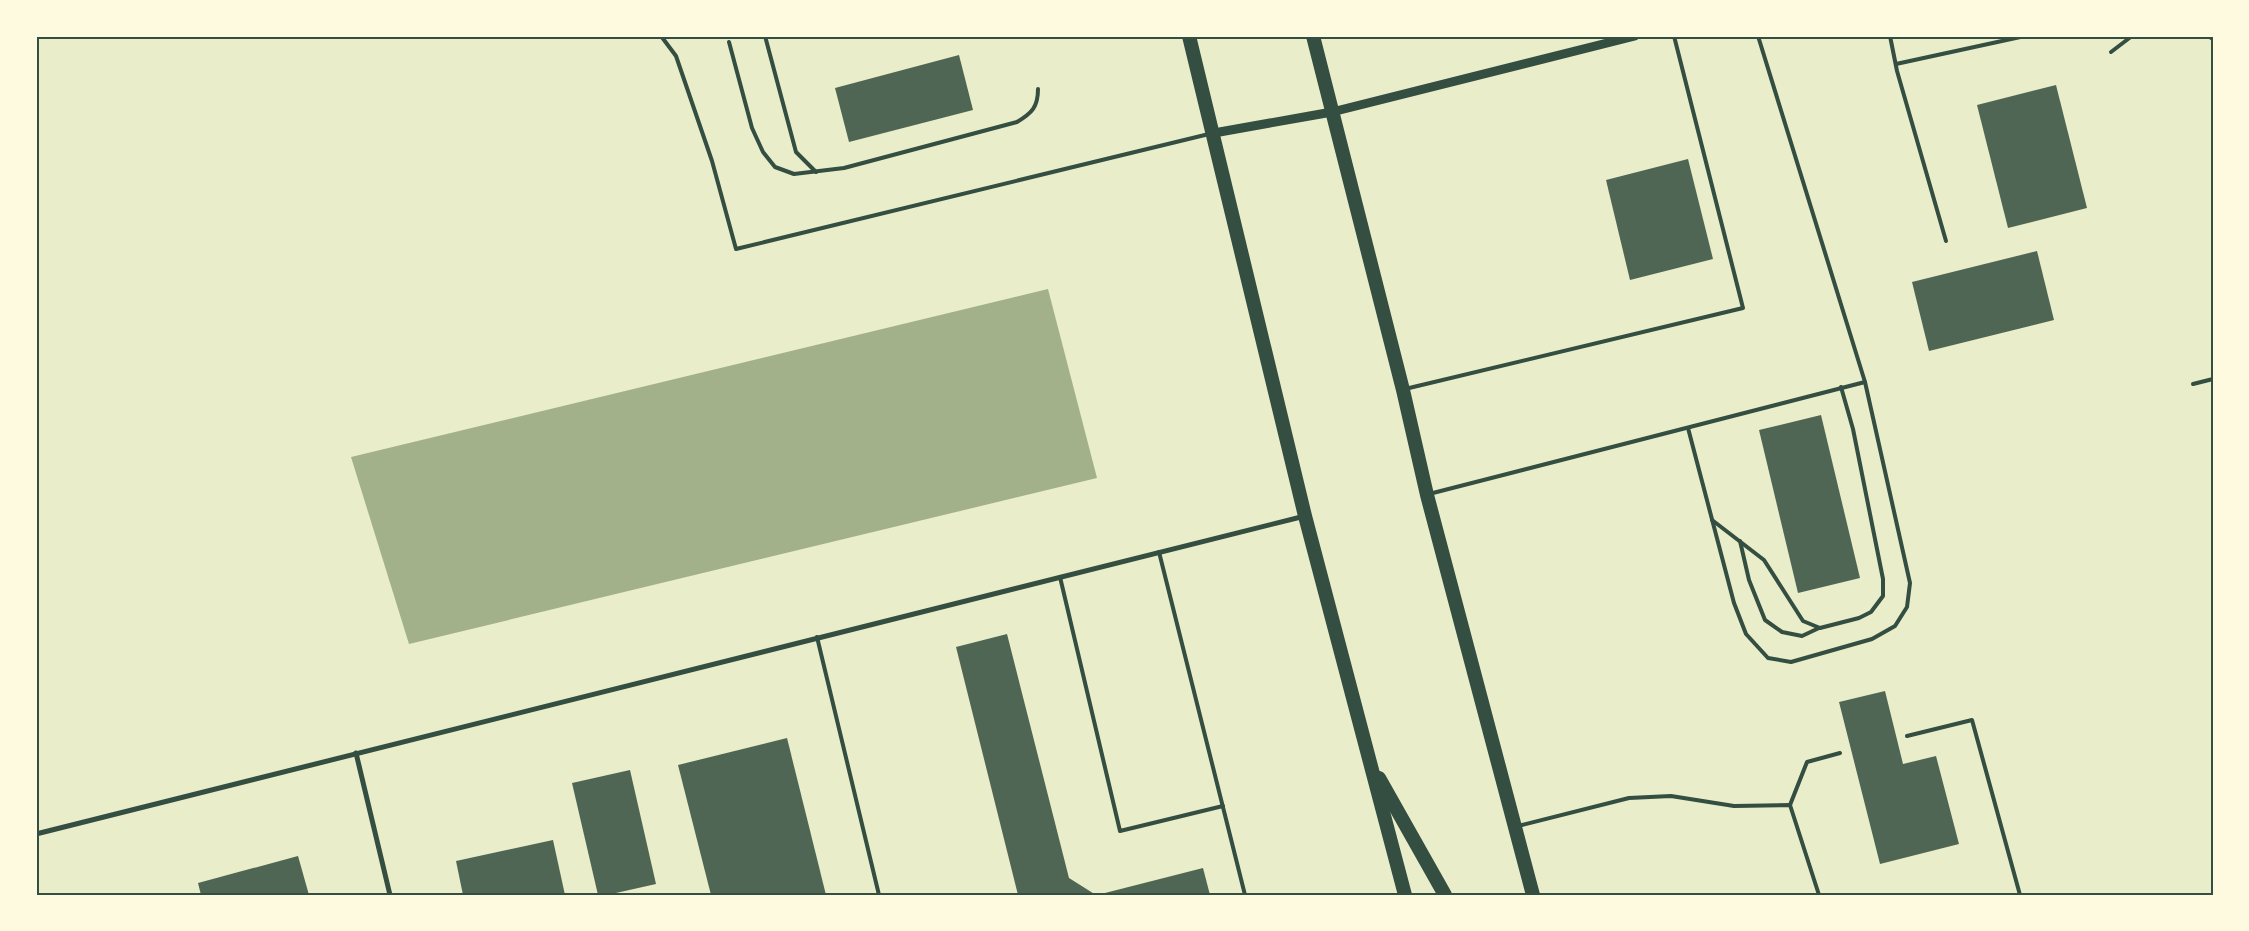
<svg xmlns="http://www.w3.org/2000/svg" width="2249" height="931" viewBox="0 0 2249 931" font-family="Overpass,sans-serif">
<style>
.water{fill:#a3b18a}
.building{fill:#4f6655}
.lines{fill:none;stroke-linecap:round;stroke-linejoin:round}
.service{stroke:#344e41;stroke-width:4}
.minor{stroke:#344e41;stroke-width:5}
.tertiary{stroke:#344e41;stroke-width:9}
.trunk{stroke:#344e41;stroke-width:14}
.neatline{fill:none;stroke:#344e41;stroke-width:2}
</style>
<rect width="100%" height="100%" fill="#e9edc9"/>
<path class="water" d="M1048 289 1097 478 409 644 351 457Z"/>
<g class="building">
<path d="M959 55 973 110 849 142 835 88Z"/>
<path d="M2056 85 2087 208 2008 228 1977 105Z"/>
<path d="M1688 159 1713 259 1630 280 1606 180Z"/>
<path d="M2037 251 2054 320 1929 351 1912 282Z"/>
<path d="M1821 415 1860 578 1798 593 1759 430Z"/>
<path d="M1007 634 1069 878 1096 895H1018L956 647Z"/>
<path d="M1885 691 1903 764 1936 756 1959 844 1880 864 1839 702Z"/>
<path d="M787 738 826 895H711L678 765Z"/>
<path d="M630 770 656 884 607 895H598L572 783Z"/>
<path d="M553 840 565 895H463L456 861Z"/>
<path d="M298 856 309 895H201L198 883Z"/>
<path d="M1203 868 1210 895H1101V894Z"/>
</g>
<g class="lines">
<g class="service">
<path d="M661 36 676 56 712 161 736 249 1209 134"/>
<path d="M765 36 796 152 816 172"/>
<path d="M1890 36 1897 71 1946 241"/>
<path d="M2208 36 2213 39"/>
<path d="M729 42 752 128 763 152 775 167 794 174 844 168 1017 122C1032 113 1038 107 1038 89"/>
<path d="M2111 52 2132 36"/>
<path d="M1896 64 2025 36"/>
<path d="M2193 384 2213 379"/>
<path d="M1405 389 1743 308 1674 36"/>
<path d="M1688 428 1734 603 1746 634 1768 658 1791 662 1872 639 1895 626 1907 607 1910 583 1865 382 1758 36"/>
<path d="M1429 494 1865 382"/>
<path d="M1712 520 1764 560 1803 621 1820 628 1859 618 1871 612 1883 596V579L1853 429 1841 387"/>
<path d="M1740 541 1749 580 1765 620 1782 632 1802 636 1819 628"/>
<path d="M1159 552 1245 895"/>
<path d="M1060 577 1120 831 1223 806"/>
<path d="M817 637 879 895"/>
<path d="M1907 736 1972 720 2020 895"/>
<path d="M1790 805 1807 762 1840 753"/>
<path d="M1518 826 1629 798 1671 796 1734 806 1790 805 1819 895"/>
</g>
<g class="minor">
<path d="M356 753 390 895"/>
<path d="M36 834 1305 516"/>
</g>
<path class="tertiary" d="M1214 133 1332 112 1635 36"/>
<g class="trunk">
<path d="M1189 36 1305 516 1405 895"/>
<path d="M1313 36 1403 390 1427 495 1533 895"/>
<path d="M1379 778 1445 895"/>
</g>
</g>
<rect width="2249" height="931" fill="none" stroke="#fefae0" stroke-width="75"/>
<rect x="38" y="38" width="2174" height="856" class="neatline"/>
</svg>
